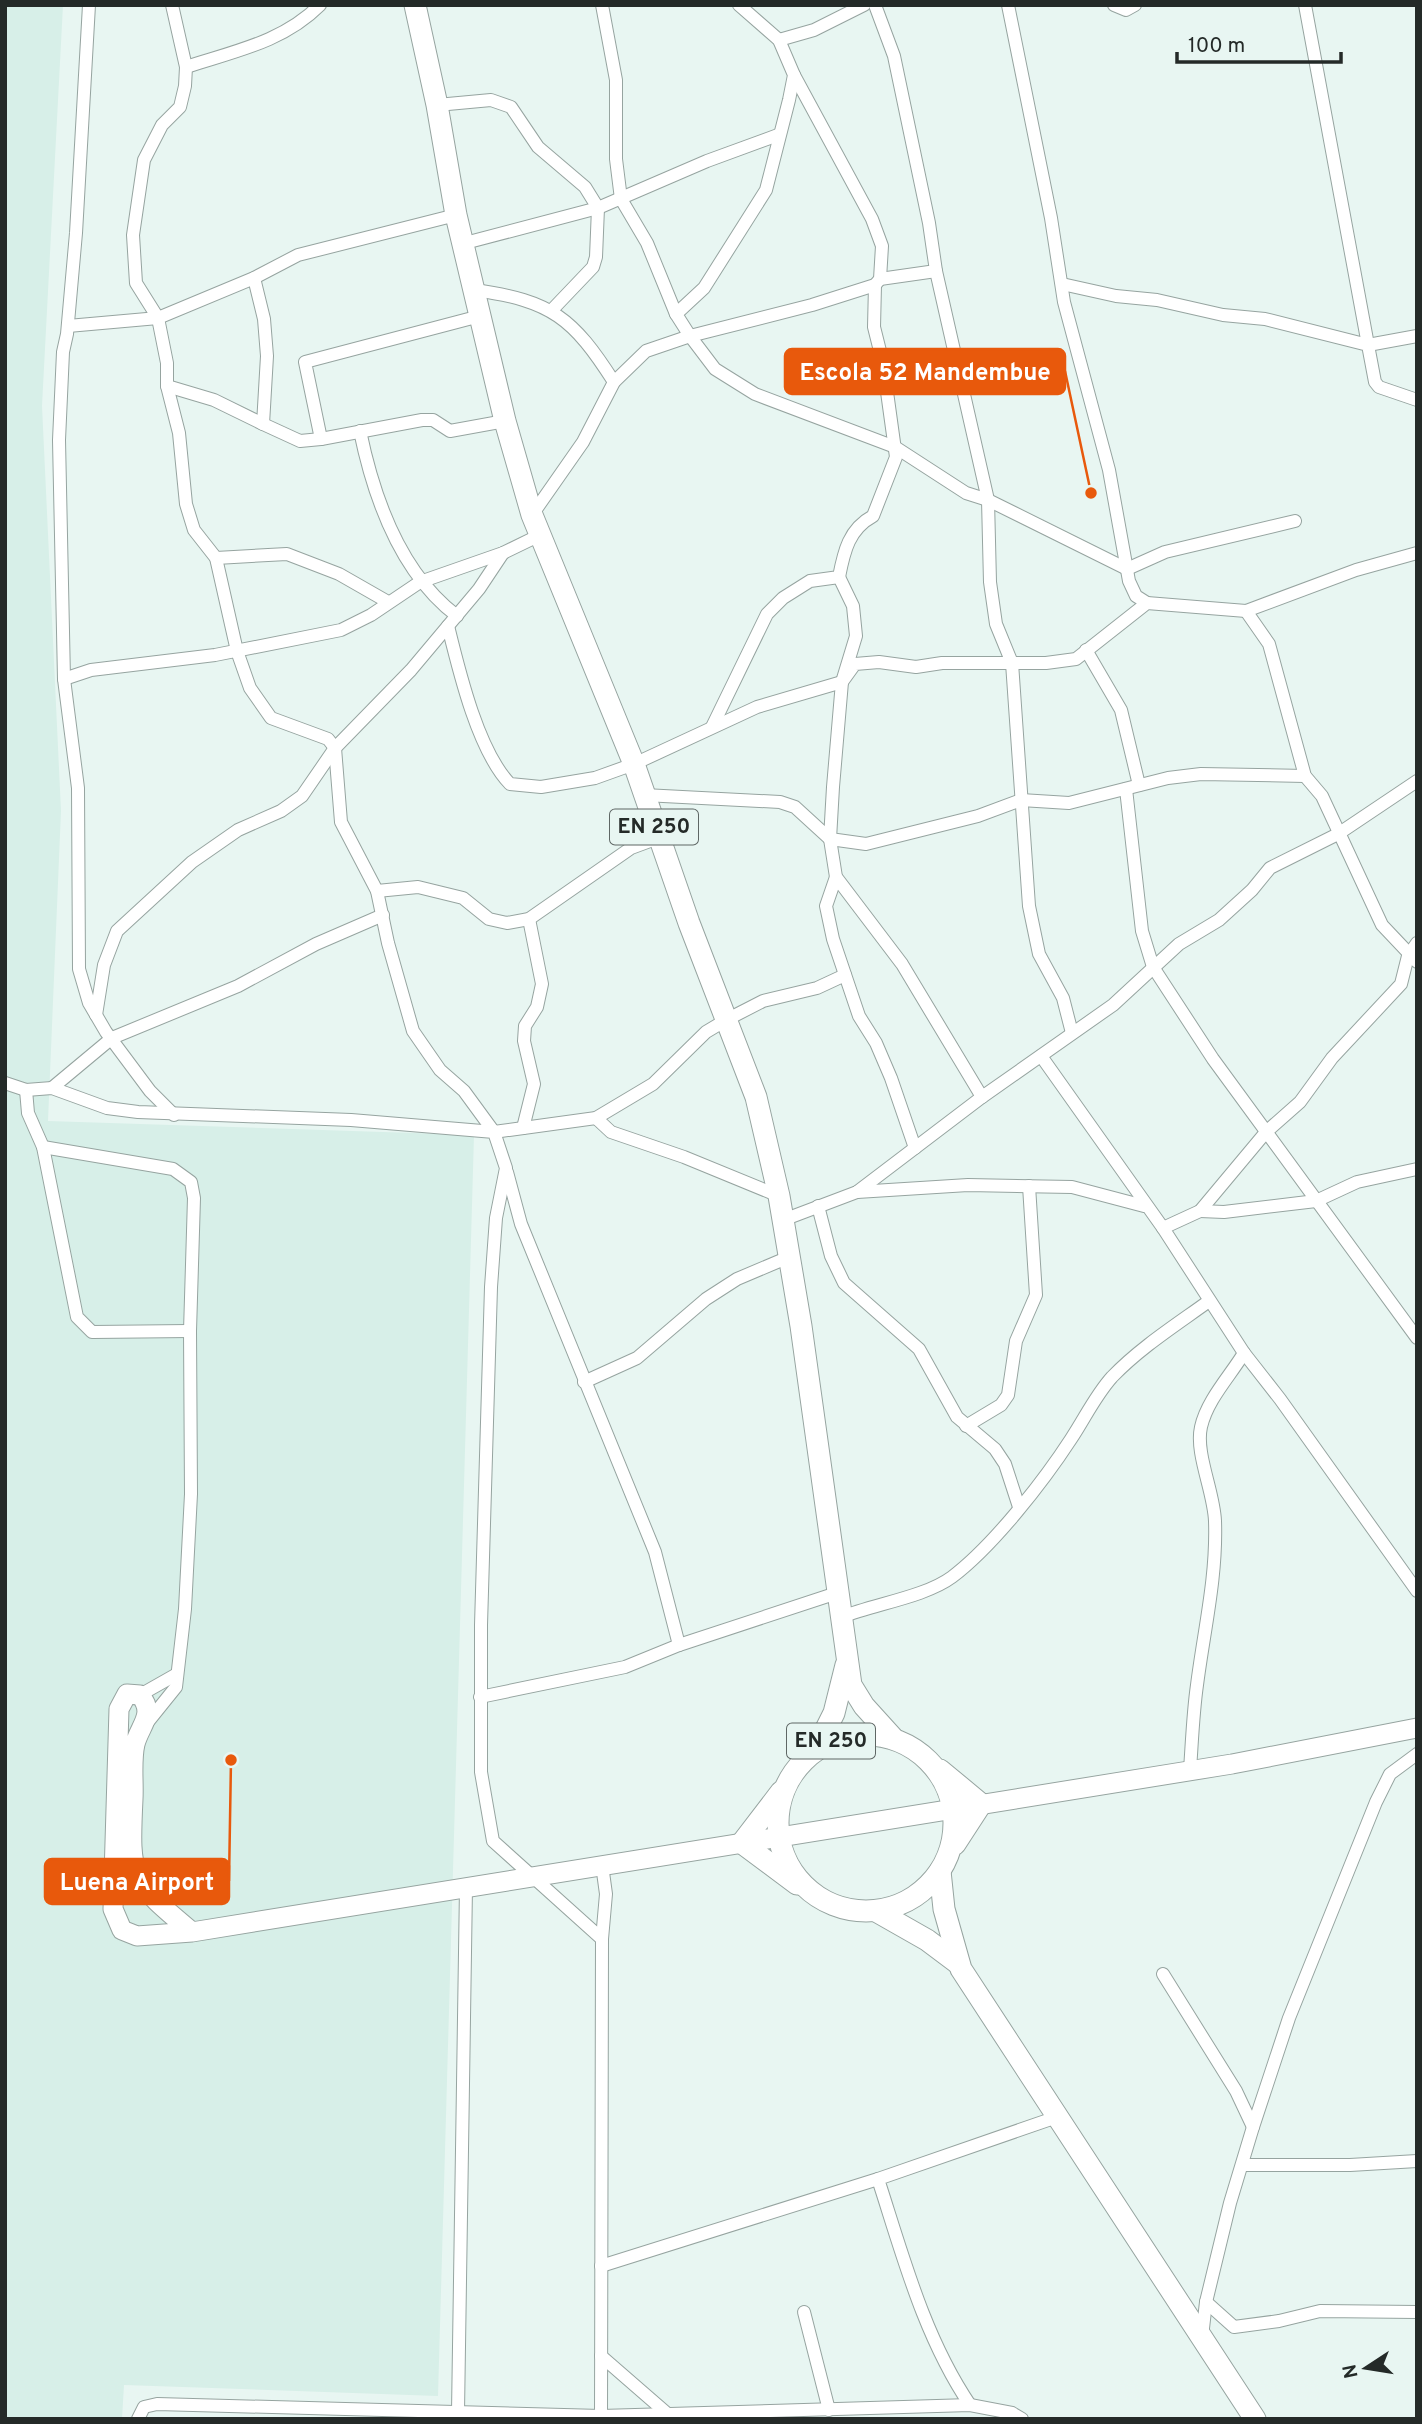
<svg xmlns="http://www.w3.org/2000/svg" width="1422" height="2424" viewBox="0 0 1422 2424" font-family="Overpass,sans-serif">
<style>
.built{fill:#d7efe8}
.lines{fill:none;stroke-linecap:round;stroke-linejoin:round}
.street-casing{stroke:#96a4a0;stroke-width:14}
.secondary-casing{stroke:#96a4a0;stroke-width:21}
.primary-casing{stroke:#96a4a0;stroke-width:23}
.street{stroke:#fff;stroke-width:12}
.secondary{stroke:#fff;stroke-width:19}
.primary{stroke:#fff;stroke-width:21}
.labels{text-anchor:middle;dominant-baseline:central;stroke-width:5;stroke-linejoin:round;paint-order:stroke}
.shield{fill:#e8f6f2;stroke:#5f6765;stroke-width:2}
.shield-label{font-size:21px;font-weight:bold;fill:#242a28}
.leader{fill:none;stroke:#e8590c;stroke-width:2.5}
.callout-dot{fill:#e8590c;stroke:#e8f6f2;stroke-width:2.5}
.callout{fill:#e8590c;stroke:#e8590c;stroke-width:2.5}
.callout-label{font-size:24px;text-anchor:middle;font-weight:bold;fill:#fff}
</style>
<rect width="100%" height="100%" fill="#e8f6f2"/>
<path class="built" d="M5 5H63L42 406 61 811 48 1121 474 1135 438 2396 124 2385 122 2419H5Z"/>
<g class="lines">
<defs>
<g id="street">
<path d="M89 5 76 233 67 334 63 352 59 440 64 679 78 788 79 969 89 1003 106 1032 150 1091 174 1115"/>
<path d="M172 5 186 67 185 86 180 107 162 125 144 160 133 235 136 283 158 318 167 363V386L179 433 186 504 194 530 216 558 237 651 250 688 271 718 328 739 335 748 341 822 377 891 388 943 413 1031 440 1070 464 1091 494 1132 596 1118 653 1084 706 1032 726 1020 763 1001 817 988 845 975"/>
<path d="M602 5 616 80V159L621 199 647 243 676 314"/>
<path d="M875 5 894 56 929 223 936 271 880 279"/>
<path d="M1008 5 1051 218 1064 302 1109 470 1129 581 1136 596 1147 603"/>
<path d="M1114 5 1126 10 1135 5"/>
<path d="M1305 5 1368 345 1417 336"/>
<path d="M779 40 814 30 864 5"/>
<path d="M186 67C235 51 283 42 320 5"/>
<path d="M437 105 491 100 511 107 538 147 585 187 598 208 596 257 593 267 551 311"/>
<path d="M465 243 598 208 707 161 778 135"/>
<path d="M936 271 988 500 990 582 996 624 1012 663 1029 906 1039 954 1063 998 1072 1033"/>
<path d="M254 278 264 319 267 356 263 424 300 441 321 439"/>
<path d="M1062 284 1116 296 1157 300 1223 315 1265 319 1368 345 1375 382 1379 387 1417 400"/>
<path d="M875 285 812 305 690 336 715 369 755 394 895 447 966 493 988 500 1127 569 1165 552 1295 521"/>
<path d="M475 290C552 301 573 318 614 382"/>
<path d="M480 316 305 362 321 439 422 420H433L450 431 505 421"/>
<path d="M68 326 158 318 254 278 298 255 456 215"/>
<path d="M167 386 214 400 263 424"/>
<path d="M360 431C374 499 400 573 457 616"/>
<path d="M532 515 583 442 614 382 646 351 690 336 676 314 704 288 766 190 789 100 794 75 779 40 739 5"/>
<path d="M216 558 287 554 339 574 388 602"/>
<path d="M839 577 853 606 856 636 842 682 833 787 830 839 836 877 902 964 982 1097"/>
<path d="M1246 611 1269 644 1305 776 1322 796 1382 925 1417 962"/>
<path d="M448 626C459 671 478 751 510 784L541 787 595 778 634 764 757 707 842 682 855 664 879 662 916 667 942 663H1046L1076 659 1147 603 1246 611 1356 570 1417 553"/>
<path d="M1086 650 1121 710 1139 785"/>
<path d="M64 679 91 670 215 655 341 630 371 615 420 582 503 553 540 535"/>
<path d="M712 727 767 614 783 598 810 581 839 577C844 551 849 529 873 516L896 457 883 363 874 327 875 285 880 279 882 246 872 219 794 75"/>
<path d="M1126 789 1142 931 1153 967 1213 1059 1417 1338"/>
<path d="M644 795 780 802 795 807 830 839 866 844 978 816 1021 800 1069 803 1168 778 1201 774 1305 776"/>
<path d="M836 877 826 906 833 939 859 1016 876 1043 891 1078 915 1148"/>
<path d="M377 891 418 887 463 898 489 919 507 923 529 919 631 848 658 838"/>
<path d="M96 1015 104 965 117 931 192 862 238 830 281 811 302 796 335 748 411 670 479 589 503 553"/>
<path d="M1041 1056 1163 1228 1244 1353 1280 1399 1417 1591"/>
<path d="M5 1083 26 1090 52 1088 107 1108 138 1112 351 1120 494 1132 506 1168 496 1218 491 1287 481 1625V1772L493 1841 602 1939"/>
<path d="M52 1088 112 1038 238 986 316 944 383 915"/>
<path d="M26 1090 28 1113 43 1147 77 1317 92 1332 190 1331"/>
<path d="M596 1118 611 1132 684 1157 779 1196"/>
<path d="M523 1128 534 1084 524 1041 525 1026 537 1007 542 984 529 919"/>
<path d="M43 1147 173 1169 191 1182 194 1198 190 1331 191 1494 185 1609 176 1687 147 1723"/>
<path d="M857 1192 968 1185 1072 1187 1144 1206"/>
<path d="M818 1206 831 1256 844 1283 919 1349 957 1417 995 1449 1005 1464 1019 1507"/>
<path d="M1200 1211 1224 1212 1316 1201 1357 1182 1417 1169"/>
<path d="M783 1220 857 1192 982 1097 1113 1005 1179 944 1219 920 1252 890 1270 868 1338 834 1417 781"/>
<path d="M1163 1228 1200 1211 1266 1132 1300 1102 1332 1058 1401 984 1408 956 1417 943"/>
<path d="M584 1382 637 1358 706 1299 737 1279 789 1257"/>
<path d="M966 1426 1001 1405 1008 1395 1016 1341 1036 1295 1029 1186"/>
<path d="M842 1617C874 1604 925 1597 952 1577 993 1546 1043 1482 1071 1439 1085 1418 1095 1396 1112 1377 1141 1347 1176 1325 1209 1301"/>
<path d="M679 1645 840 1592"/>
<path d="M140 1695 177 1674"/>
<path d="M480 1697 625 1667 679 1645 655 1552 521 1224 507 1172"/>
<path d="M1190 1770C1192 1742 1193 1713 1197 1685 1204 1630 1217 1577 1215 1521 1214 1492 1195 1453 1201 1427 1207 1400 1230 1376 1244 1353"/>
<path d="M1163 1974 1236 2091 1253 2127"/>
<path d="M1244 2165H1350L1417 2161"/>
<path d="M601 2266 878 2179"/>
<path d="M1206 2302 1234 2327 1279 2321 1320 2311 1417 2312"/>
<path d="M804 2312 829 2410"/>
<path d="M1202 2337 1206 2302 1230 2203 1253 2127 1289 2018 1376 1802 1390 1774 1417 1754"/>
<path d="M601 2356 670 2416"/>
<path d="M970 2405C924 2337 903 2256 878 2179L1057 2117"/>
<path d="M458 2412 466 1887"/>
<path d="M138 2419 144 2407 157 2404 601 2416 970 2405 1012 2413 1022 2419"/>
<path d="M601 2419 602 1939 606 1894 602 1865"/>
</g>
<path id="secondary" d="M192 1932C131 1881 129 1879 133 1799 134 1782 131 1761 135 1744 140 1725 156 1714 140 1695L127 1694 119 1709 113 1909 122 1930 137 1936 192 1932 1232 1764 1417 1728"/>
<g id="primary">
<path d="M415 5 437 105 456 215 505 421 532 515 634 764 689 923 756 1097 779 1196 801 1326 851 1685 864 1706 893 1738"/>
<circle cx="866" cy="1823" r="88"/>
<path d="M816 1749 834 1713 846 1665"/>
<path d="M940 1770 981 1804 955 1844"/>
<path d="M781 1792 742 1843 797 1884"/>
<path d="M940 1871 944 1909 961 1969 1255 2419"/>
<path d="M876 1911 927 1940 959 1964"/>
</g>
</defs>
<use href="#street" class="street-casing"/>
<use href="#secondary" class="secondary-casing"/>
<use href="#primary" class="primary-casing"/>
<use href="#street" class="street"/>
<use href="#secondary" class="secondary"/>
<use href="#primary" class="primary"/>
</g>
<g class="labels">
<g class="shield">
<rect x="610" y="809.5" width="88" height="35" rx="5"/>
<rect x="787" y="1723.5" width="88" height="35" rx="5"/>
</g>
<g class="shield-label">
<text x="654" y="827">EN 250</text>
<text x="831" y="1741">EN 250</text>
</g>
</g>
<path class="leader" d="M1091 493L1065 371M231 1760L229 1881"/>
<g class="callout-dot">
<circle cx="1091" cy="493" r="7"/>
<circle cx="231" cy="1760" r="7"/>
</g>
<g class="callout">
<rect x="785" y="349" width="280" height="45" rx="7"/>
<rect x="45" y="1859" width="184" height="45" rx="7"/>
</g>
<g class="callout-label">
<text x="925" y="380">Escola 52 Mandembue</text>
<text x="137" y="1890">Luena Airport</text>
</g>
<rect width="1422" height="2424" fill="none" stroke="#242a28" stroke-width="14"/>
<g transform="translate(1366 2368) rotate(258)" stroke="#e8f6f2" stroke-width="5" paint-order="stroke">
<path d="M0-5L12 26L0 18L-12 26Z" fill="#242a28"/>
<text y="-10" font-size="19" font-weight="bold" text-anchor="middle" fill="#242a28">N</text>
</g>
<path d="M1177 52v10h164v-10" fill="none" stroke="#242a28" stroke-width="3.5"/>
<text x="1188" y="52" font-size="21" fill="#242a28" stroke="#e8f6f2" stroke-width="5" paint-order="stroke">100 m</text>
</svg>
